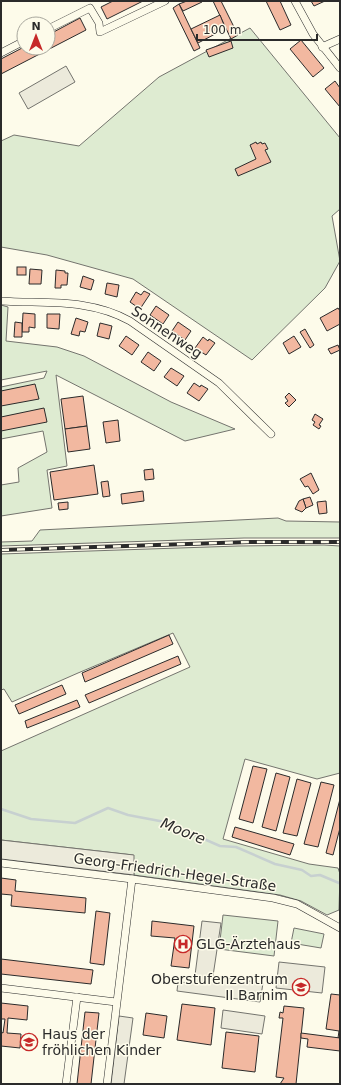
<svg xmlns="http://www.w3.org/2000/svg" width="341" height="1085" viewBox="0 0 341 1085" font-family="'DejaVu Sans',sans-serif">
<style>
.green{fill:#deebd1;stroke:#74746e}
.parking{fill:#eceadb;stroke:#74746e}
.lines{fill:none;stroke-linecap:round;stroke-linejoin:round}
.stream{stroke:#c7d0d0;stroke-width:2.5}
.building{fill:#f2b8a0;stroke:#2b2b2b}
.minor-casing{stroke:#2b2b2b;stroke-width:8}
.minor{stroke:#fdfbea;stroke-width:7}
.rail-casing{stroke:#2b2b2b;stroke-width:4}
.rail{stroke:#fdfbea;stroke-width:2.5;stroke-dasharray:8;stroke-linecap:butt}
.labels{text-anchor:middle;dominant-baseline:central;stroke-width:3;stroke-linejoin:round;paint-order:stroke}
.street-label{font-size:14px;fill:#2b2b2b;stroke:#fdfbea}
.poi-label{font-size:14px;fill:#2b2b2b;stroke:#fdfbea;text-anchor:start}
.water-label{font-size:15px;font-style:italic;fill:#2b2b2b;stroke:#fdfbea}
</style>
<rect width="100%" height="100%" fill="#fdfbea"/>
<g class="green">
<path d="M250 28 340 138V209L332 216 340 261 325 288 252 360 133 279 47 255 1 247V141L14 135 79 146 159 77Z"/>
<path d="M1 305 8 307 6 341 57 347 84 356 171 402 235 429 185 441 56 375 67 466 47 470 52 508 1 516V485L19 482 18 468 47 452 43 431 1 439V387L44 378 47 371 1 380Z"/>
<path d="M278 518 286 521 340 522V538H244L1 546V542L32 541 40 530Z"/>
<path d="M324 545 340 546V773L317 779 245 759 223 839 309 864 338 868 340 874 339 910 327 915 301 901 280 895 134 875 133 855 1 840V751L190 667 173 633 78 673 12 702 4 689 1 690V554L238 546Z"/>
<path d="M223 915 278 921 274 956 219 949Z"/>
<path d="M294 928 324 934 321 948 291 943Z"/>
</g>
<g class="parking">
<path d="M66 66 75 82 28 109 19 93Z"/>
<path d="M1 840 134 855V875L1 859Z"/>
<path d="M202 921 221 923 213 976 263 983 260 1002 177 991 178 982 194 983Z"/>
<path d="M279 962 325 967 322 993 276 988Z"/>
<path d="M223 1010 265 1016 262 1034 221 1028Z"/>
<path d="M119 1016 133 1018 124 1084H111Z"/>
</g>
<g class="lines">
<path class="stream" d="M1 809 31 819 75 823 108 808 128 815 165 822 220 846 236 847 275 864 302 870 311 876 320 875 339 883"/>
</g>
<g class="building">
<path d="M113 1H143L107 19 101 7Z"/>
<path d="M187 1H202V2L183 11 179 4Z"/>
<path d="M213 1H221L238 35 231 39Z"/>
<path d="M266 1H280L291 25 280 30Z"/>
<path d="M311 1H325L314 6Z"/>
<path d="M179 4 200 48 194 51 173 8Z"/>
<path d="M220 15 224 25 217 28 219 32 198 43 191 29Z"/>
<path d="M80 18 86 30 1 74V59L24 47 48 48V35Z"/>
<path d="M301 40 324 68 313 77 290 49Z"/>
<path d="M231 41 233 48 209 57 206 50Z"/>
<path d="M335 81 340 88V107L325 89Z"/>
<path d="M256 142 257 144 261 142 262 144 265 143 268 149 265 150 271 162 238 176 235 169 256 159 250 145Z"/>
<rect x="17" y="267" width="9" height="8"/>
<path d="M30 269 42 270 41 284H29Z"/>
<path d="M56 270 65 271V273H68L67 285H61V288H55Z"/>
<path d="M83 276 94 280 91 290 80 287Z"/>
<path d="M107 283 119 285 117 297 105 294Z"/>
<path d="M144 291 150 294 140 309 130 302 136 292 141 295Z"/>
<path d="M156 306 169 315 163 324 150 315Z"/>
<path d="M338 308 340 311V324L327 331 320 318Z"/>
<path d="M23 313 35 314V328L29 327V332H22Z"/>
<path d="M47 314H60L59 329 47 328Z"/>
<path d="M76 318 88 322 85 332 80 331 79 336 71 334Z"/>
<path d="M15 322 22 323V337H14Z"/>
<path d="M178 322 191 331 185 340 172 331Z"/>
<path d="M100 323 112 326 109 339 97 336Z"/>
<path d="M305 329 314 345 310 348 300 332Z"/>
<path d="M126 336 139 345 132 355 119 346Z"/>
<path d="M294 336 301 347 289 354 283 343Z"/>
<path d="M203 337 208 341 209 339 215 343 206 355 195 348Z"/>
<path d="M338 345 340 350 331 354 328 349Z"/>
<path d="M148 352 161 361 154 371 141 362Z"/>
<path d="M171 368 184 376 177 386 164 377Z"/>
<path d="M194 383 200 387 201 385 208 389 199 401 187 393Z"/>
<path d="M35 384 39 399 1 406V391Z"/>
<path d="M289 393 296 400 289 407 285 403 288 401 285 397Z"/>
<path d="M83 396 87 426 65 429 61 399Z"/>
<path d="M44 408 47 422 1 431V417Z"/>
<path d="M315 414 323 419 319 425 321 426 319 429 313 425 315 422 312 420Z"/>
<path d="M118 420 120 441 106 443 103 422Z"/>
<path d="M87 426 90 449 68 452 65 429Z"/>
<path d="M94 465 98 494 54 500 50 472Z"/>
<path d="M153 469 154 479 145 480 144 470Z"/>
<path d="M311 473 319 490 313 494 308 486 305 487 300 479Z"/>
<path d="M108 481 110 496 103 497 101 482Z"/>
<path d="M143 491 144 501 122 504 121 494Z"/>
<path d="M310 497 313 505 306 508 303 499Z"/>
<path d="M303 499 306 508 302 512 295 509 299 501Z"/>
<path d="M326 501 327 513 319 514 317 502Z"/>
<path d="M68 502V509L59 510 58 503Z"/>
<path d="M169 635 173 644 85 682 82 673Z"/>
<path d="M178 656 181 664 89 703 85 695Z"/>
<path d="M62 685 66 694 19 714 15 705Z"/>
<path d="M77 700 80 707 27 728 25 721Z"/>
<path d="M253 766 267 769 253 823 239 819Z"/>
<path d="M276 773 290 777 276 831 262 827Z"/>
<path d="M297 779 311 783 297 836 283 833Z"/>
<path d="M321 782 334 785 318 847 304 844Z"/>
<path d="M340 799V828L333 855 326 853Z"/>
<path d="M235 827 294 844 290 855 232 837Z"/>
<path d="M1 878 16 880 15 891 86 898 85 913 11 906 12 895 1 894Z"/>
<path d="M96 911 110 913 104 965 90 963Z"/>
<path d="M152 921 194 926 189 968 171 966 175 938 151 936Z"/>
<path d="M1 959 93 970 91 984 1 974Z"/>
<path d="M331 994 340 995V1038H338L339 1031 326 1029Z"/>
<path d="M1 1003 28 1006 27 1020 8 1018 7 1033 21 1034 20 1048 1 1046V1032L3 1033 5 1019H1Z"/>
<path d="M182 1004 215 1008 211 1045 177 1040Z"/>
<path d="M284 1006 304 1008 296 1084H280L284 1078 276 1077 283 1018H279L280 1012 283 1013Z"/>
<path d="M85 1012 99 1013 91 1084H77Z"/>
<path d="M146 1013 167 1016 164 1038 143 1035Z"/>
<path d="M226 1032 259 1036 255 1072 222 1068Z"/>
<path d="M301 1033 340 1038V1051L307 1047 308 1039 301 1038Z"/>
</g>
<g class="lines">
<defs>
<g id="minor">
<path d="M295 1 313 34 340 68"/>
<path d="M48 29 90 8 99 23 100 32 165 1"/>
<path d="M322 47 340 39"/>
<path d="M1 53 24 41"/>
<path d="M1 301C45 304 89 298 130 321L219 383 271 434"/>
<path d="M1 863 132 879 273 898 297 904 340 928"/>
<path d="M1 988 116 1002"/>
<path d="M66 1084 77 997"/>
<path d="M107 1084 132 879"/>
</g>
</defs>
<use href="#minor" class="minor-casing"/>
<use href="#minor" class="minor"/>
<defs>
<path id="rail" d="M1 550 250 542H340"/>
</defs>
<use href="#rail" class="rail-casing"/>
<use href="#rail" class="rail"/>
</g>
<defs>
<symbol id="hospital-ring" viewBox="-11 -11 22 22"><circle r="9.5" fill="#fdfbea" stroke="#c62828" stroke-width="1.5"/><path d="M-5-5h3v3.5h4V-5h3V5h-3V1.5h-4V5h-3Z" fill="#c62828"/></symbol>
<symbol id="school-ring" viewBox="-11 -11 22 22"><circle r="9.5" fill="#fdfbea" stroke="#c62828" stroke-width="1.5"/><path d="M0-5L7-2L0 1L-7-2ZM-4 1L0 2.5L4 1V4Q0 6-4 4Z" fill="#c62828"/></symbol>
</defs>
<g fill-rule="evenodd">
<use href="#hospital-ring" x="173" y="934" width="20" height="20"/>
<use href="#school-ring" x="291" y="977" width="20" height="20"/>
<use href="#school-ring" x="19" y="1032" width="20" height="20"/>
</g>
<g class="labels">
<g class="street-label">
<text transform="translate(167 332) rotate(34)">Sonnenweg</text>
<text transform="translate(175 872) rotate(8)">Georg-Friedrich-Hegel-Straße</text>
</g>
<g class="poi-label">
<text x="196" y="944">GLG-Ärztehaus</text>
<text x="288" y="979" text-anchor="end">Oberstufenzentrum<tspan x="288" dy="16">II Barnim</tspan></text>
<text x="42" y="1034">Haus der<tspan x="42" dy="16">fröhlichen Kinder</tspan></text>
</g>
<g class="water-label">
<text transform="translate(183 831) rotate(22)">Moore</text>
</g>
</g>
<rect width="341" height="1085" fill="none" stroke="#2b2b2b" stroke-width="4"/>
<g transform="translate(36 36)"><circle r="19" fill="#fdfbea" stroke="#a9a89e"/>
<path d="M0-3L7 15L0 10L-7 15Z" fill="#c62828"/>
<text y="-6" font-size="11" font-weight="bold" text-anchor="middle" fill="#2b2b2b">N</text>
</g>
<path d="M197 34v6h120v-6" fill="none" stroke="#2b2b2b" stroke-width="2"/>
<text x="203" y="34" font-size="12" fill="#2b2b2b" stroke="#fdfbea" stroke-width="3" paint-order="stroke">100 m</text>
</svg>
